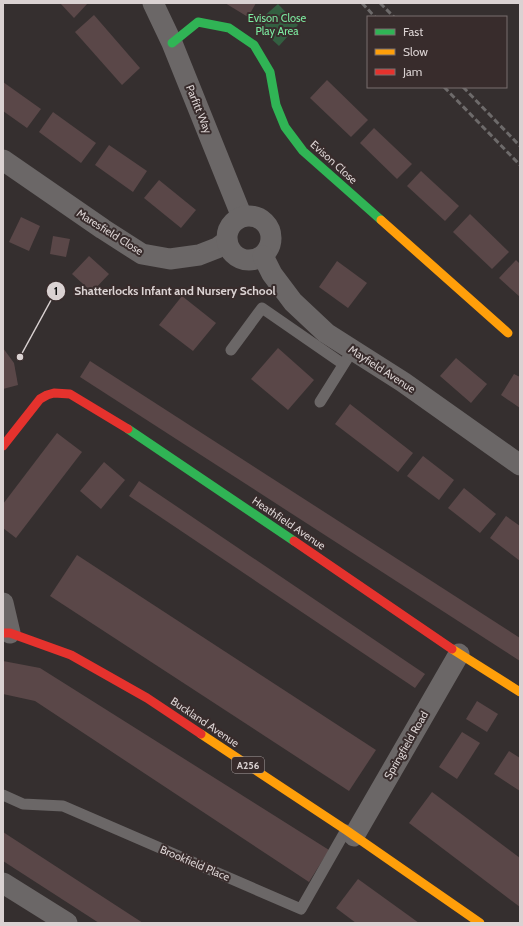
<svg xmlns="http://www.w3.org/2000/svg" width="523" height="926" viewBox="0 0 523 926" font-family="Cabin,sans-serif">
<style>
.green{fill:#335f41}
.building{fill:#5a4748}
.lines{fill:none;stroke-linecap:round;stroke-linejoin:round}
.lane{stroke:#6b6767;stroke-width:11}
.street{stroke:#6b6767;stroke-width:21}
.fast{stroke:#30b455;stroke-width:9}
.slow{stroke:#ff9f0a;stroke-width:9}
.jam{stroke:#e5322d;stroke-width:9}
.rail{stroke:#6d6a6a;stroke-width:3;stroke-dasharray:6 3;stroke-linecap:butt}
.labels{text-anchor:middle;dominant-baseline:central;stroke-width:4;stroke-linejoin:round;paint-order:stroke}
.shield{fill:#382c2c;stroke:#a9a0a0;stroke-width:1}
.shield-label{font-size:10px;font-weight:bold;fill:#dad2d2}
.park-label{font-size:11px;fill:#7be9a0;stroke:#382c2c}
.street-label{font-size:11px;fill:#dad2d2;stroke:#382c2c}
.leader{fill:none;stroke:#dad2d2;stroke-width:1.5}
.callout-dot{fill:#dad2d2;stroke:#382c2c;stroke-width:1.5}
.mark-label{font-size:12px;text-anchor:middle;font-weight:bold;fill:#111}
.callout-label{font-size:12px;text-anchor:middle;font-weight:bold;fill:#dad2d2;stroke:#382c2c;stroke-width:4;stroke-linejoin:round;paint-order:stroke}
</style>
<rect width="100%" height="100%" fill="#352f2f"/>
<path class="green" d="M278 4 298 25 279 46 255 24Z"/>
<g class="building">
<path d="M60 3H88L74 18Z"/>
<path d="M225 3H256L248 17Z"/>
<path d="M94 15 140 68 122 85 75 32Z"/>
<path d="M327 80 368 120 351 137 310 98Z"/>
<path d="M3 82 41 109 27 128 3 111Z"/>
<path d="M53 112 96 143 81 163 39 132Z"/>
<path d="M374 128 412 164 397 179 360 143Z"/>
<path d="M109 145 147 171 133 192 95 165Z"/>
<path d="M421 171 459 206 445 221 407 186Z"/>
<path d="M159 180 196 210 181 228 144 198Z"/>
<path d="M470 214 509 252 492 269 453 232Z"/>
<path d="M21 217 40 226 29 251 9 242Z"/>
<path d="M53 236 70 239 66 257 50 254Z"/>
<path d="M89 256 109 274 92 292 72 274Z"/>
<path d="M516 260 520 264V297L499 278Z"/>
<path d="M337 261 367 283 348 308 319 287Z"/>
<path d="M182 296 216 323 193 351 159 325Z"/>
<path d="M3 348 14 363 18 385 3 389Z"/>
<path d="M278 348 314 380 288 410 251 379Z"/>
<path d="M456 358 487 384 471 403 440 376Z"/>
<path d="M90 361 520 638V661L80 377Z"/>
<path d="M514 374 520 377V408L501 395Z"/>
<path d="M350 404 413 453 398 472 335 424Z"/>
<path d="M57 433 82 452 16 538 3 528V504Z"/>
<path d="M423 456 454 480 439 500 407 476Z"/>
<path d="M104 462 125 480 101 509 80 491Z"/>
<path d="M139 481 425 674 415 688 129 496Z"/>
<path d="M464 488 496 514 480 533 448 508Z"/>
<path d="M506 516 520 526V561L490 538Z"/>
<path d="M77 555 376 750 349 791 50 596Z"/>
<path d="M3 661 40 668 329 850 309 882 35 701 3 694Z"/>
<path d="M477 701 498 714 487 732 466 719Z"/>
<path d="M462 732 480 743 457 779 439 767Z"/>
<path d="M509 751 520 758V791L494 774Z"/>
<path d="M432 792 520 858V907L409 823Z"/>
<path d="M3 832 143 923H99L3 861Z"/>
<path d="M358 879 419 923H356L336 908Z"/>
</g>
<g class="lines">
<g class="lane">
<path d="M231 350 262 308 343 364"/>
<path d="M320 402 347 359"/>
<path d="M3 795 23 804 63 806 301 909 346 830"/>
</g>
<g class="street">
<path d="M153 3 172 43 242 217"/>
<path d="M3 160 103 229 142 254 170 259 199 255 217 248 227 241"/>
<circle cx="249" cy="238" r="22"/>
<path d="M263 256 272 274 293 302 326 333 403 382 520 465"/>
<path d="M3 603 10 633"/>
<path d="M354 836 459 654"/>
<path d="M3 883 67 923"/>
</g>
<g class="fast">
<path d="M172 43 198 22 229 28 254 45 270 72 276 105 285 127 303 151 381 220"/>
<path d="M128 429 294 541"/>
</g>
<g class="slow">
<path d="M381 220 508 333"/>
<path d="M452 649 520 692"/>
<path d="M201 734 346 830 480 923"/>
</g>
<g class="jam">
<path d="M3 446 40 399 47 395 54 393 70 394 128 429"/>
<path d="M294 541 452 649"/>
<path d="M3 633H10L71 655 147 698 201 734"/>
</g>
<g class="rail">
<path d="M362 3 375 17"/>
<path d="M380 3 394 17"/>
<path d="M444 87 520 165"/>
<path d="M463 87 520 146"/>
</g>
</g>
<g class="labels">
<rect class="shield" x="232" y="757" width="32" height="16" rx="3"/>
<g class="shield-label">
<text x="248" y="765">A256</text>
</g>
<g class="park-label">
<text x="277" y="18">Evison Close<tspan x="277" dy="13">Play Area</tspan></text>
</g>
<g class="street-label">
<text transform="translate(199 109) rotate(68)">Parfitt Way</text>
<text transform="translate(334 162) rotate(42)">Evison Close</text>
<text transform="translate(110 232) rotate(32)">Maresfield Close</text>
<text transform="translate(382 369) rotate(33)">Mayfield Avenue</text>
<text transform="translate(289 523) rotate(34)">Heathfield Avenue</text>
<text transform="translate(205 722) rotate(34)">Buckland Avenue</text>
<text transform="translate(406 745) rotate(-60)">Springfield Road</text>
<text transform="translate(195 863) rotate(23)">Brookfield Place</text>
</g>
</g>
<path class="leader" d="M20 357L56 291"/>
<g class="callout-dot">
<circle cx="20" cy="357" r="4"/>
<circle cx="56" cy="291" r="10"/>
</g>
<g class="mark-label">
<text x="56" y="295">1</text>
</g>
<g class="callout-label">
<text x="175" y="295">Shatterlocks Infant and Nursery School</text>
</g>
<rect width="523" height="926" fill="none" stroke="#dad2d2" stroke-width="8"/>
<rect x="367" y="16" width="140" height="72" fill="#382c2c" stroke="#796e6e"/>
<rect x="375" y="29" width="20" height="6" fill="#30b455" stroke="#796e6e"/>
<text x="403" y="36" font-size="12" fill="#dad2d2">Fast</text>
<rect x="375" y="49" width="20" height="6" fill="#ff9f0a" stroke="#796e6e"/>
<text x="403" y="56" font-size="12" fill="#dad2d2">Slow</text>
<rect x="375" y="69" width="20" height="6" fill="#e5322d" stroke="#796e6e"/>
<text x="403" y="76" font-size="12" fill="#dad2d2">Jam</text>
</svg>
